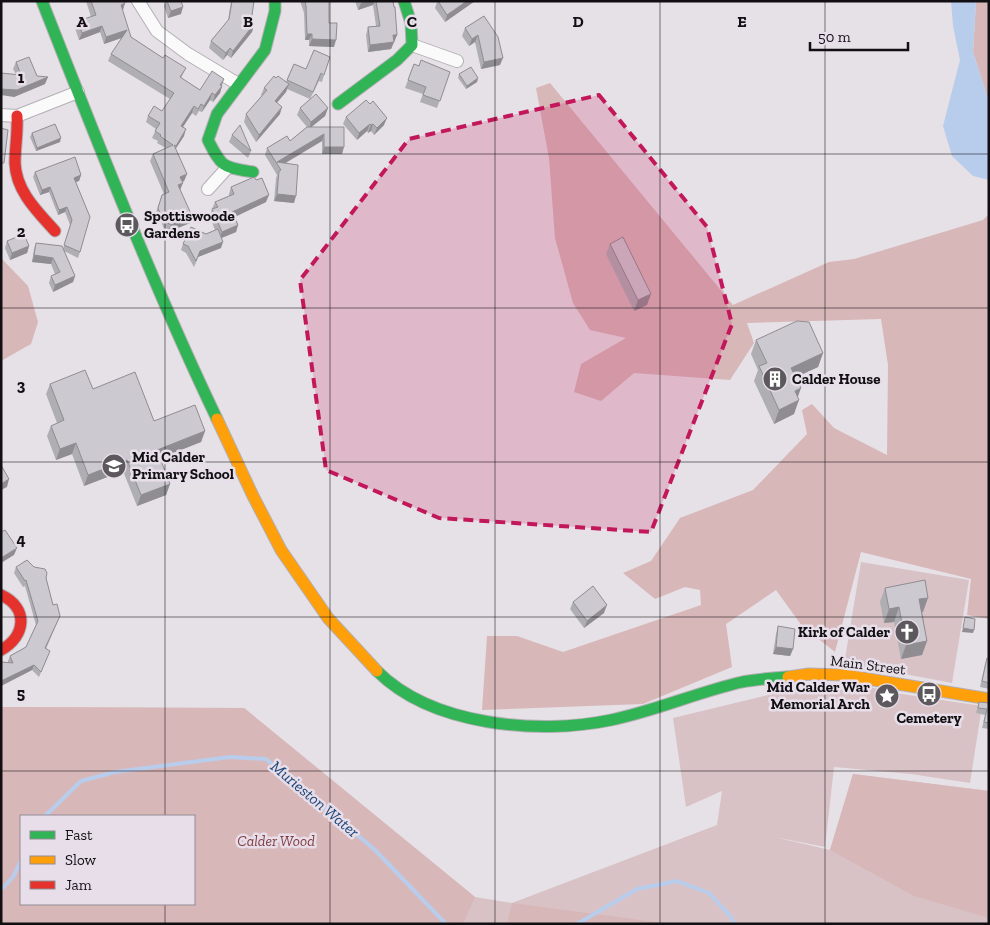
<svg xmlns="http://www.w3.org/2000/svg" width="990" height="925" viewBox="0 0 990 925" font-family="'Zilla Slab',serif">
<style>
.green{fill:#d8c2c5;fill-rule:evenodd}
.forest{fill:#d8b7b9;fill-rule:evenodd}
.water{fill:#b8cdec}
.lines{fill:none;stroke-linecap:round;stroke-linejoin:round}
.stream{stroke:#b8cdec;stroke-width:4}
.street-casing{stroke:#b3afb4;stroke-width:14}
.fast-casing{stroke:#b3afb4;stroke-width:13}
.slow-casing{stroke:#b3afb4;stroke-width:13}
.jam-casing{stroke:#b3afb4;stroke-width:13}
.street{stroke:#fbfafb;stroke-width:12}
.fast{stroke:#30b455;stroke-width:11}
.slow{stroke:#ff9f0a;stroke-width:11}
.jam{stroke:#e5322d;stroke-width:11}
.wall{fill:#afaeb3}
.shaded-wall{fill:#8f8d92}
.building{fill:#cccad0;stroke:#8f8d92}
.marked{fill:#c2185b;fill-opacity:0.2;stroke:#c2185b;stroke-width:4;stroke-dasharray:10 6;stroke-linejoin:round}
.grid{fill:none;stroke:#110f12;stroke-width:1;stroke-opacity:0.55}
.labels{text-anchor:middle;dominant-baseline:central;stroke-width:5;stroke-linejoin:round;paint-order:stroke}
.poi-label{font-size:15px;font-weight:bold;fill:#110f12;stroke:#e7deea;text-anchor:start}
.street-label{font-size:15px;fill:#110f12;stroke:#e7deea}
.park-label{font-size:15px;font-style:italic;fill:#833c40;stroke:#e7deea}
.water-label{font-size:16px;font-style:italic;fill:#1d467a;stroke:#e7deea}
.grid-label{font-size:16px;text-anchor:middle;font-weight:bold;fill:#110f12;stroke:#e7deea;stroke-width:5;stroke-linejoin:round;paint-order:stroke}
</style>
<rect width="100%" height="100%" fill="#e6e1e7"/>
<g class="green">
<path d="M861 562 969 580 952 683 883 670 844 665Z"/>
<path d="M810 685H858L879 689 882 695 890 697 895 693 982 706 970 783 911 774 834 767 825 847 774 837 830 850 853 774 989 791V924H1V707L244 708 475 897 512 903 717 825 722 791 686 807 673 718ZM21 816H194V904H21Z"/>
</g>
<g class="forest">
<path d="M976 1H989V102L973 52Z"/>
<path d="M550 83 733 305 829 262 854 259 983 220 989 214V619L967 615 971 579 861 552 835 652 802 626 776 590 726 624 732 667 643 704 482 710 487 636H517L563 652 701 605 700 590 685 587 655 599 623 573 651 561 680 518 753 490 807 434 802 410 812 404 834 428 887 455 888 365 881 319 747 323 754 343 730 380 634 373 601 401 574 392 581 364 626 338 590 330 573 303 555 238 549 158 536 88Z"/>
<path d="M1 258 28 286 38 322 31 344 1 361Z"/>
<path d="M1 707 244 708 475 897 463 924H1ZM21 816H194V904H21Z"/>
<path d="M853 774 989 791V918L914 896 830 850Z"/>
<path d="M512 903 671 924H507Z"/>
</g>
<path class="water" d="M951 1H976L973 52 989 102V180L973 176 952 156 943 126 960 60 953 26Z"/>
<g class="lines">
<g class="stream">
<path d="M45 816 81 781 115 772 230 757 266 759 374 849 446 924"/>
<path d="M1 890 13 877 21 861"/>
<path d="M577 924 637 889 677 881 709 893 731 917 734 924"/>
</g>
<defs>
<g id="street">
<path d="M138 1 157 31 188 54 238 84"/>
<path d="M412 45 457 61"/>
<path d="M1 115 17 116 78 92"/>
<path d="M208 189 227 168"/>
</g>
<g id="fast">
<path d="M42 1C97 141 152 283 217 419"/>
<path d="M338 104 397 60 412 45 411 23 404 1"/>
<path d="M253 172C223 167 222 168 208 140L217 114 265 50 275 11V1"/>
<path d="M377 671C432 726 539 735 611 720 655 711 698 692 742 682 757 679 773 678 788 677"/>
</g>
<g id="slow">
<path d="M217 419 253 496 281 550 328 618 377 671"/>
<path d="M788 677 809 674 844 675 989 699"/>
</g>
<g id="jam">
<path d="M17 116C18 132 15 147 15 163 16 191 37 211 55 231"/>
<path d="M1 595C29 608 26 636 1 650"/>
</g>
</defs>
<use href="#street" class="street-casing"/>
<use href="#fast" class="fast-casing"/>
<use href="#slow" class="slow-casing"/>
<use href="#jam" class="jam-casing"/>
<use href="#street" class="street"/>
<use href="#fast" class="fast"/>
<use href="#slow" class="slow"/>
<use href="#jam" class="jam"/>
</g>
<g class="wall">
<path d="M86 1H125V3L122 10 131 37 163 58 186 68 181 78 200 90 222 86 220 93 213 102 210 100 202 112 199 111 196 116 192 113 183 127 184 136 175 149 187 174 184 181 182 182 180 190 190 223 168 232 164 229 161 221 157 220 155 215 162 195 164 194 150 161 153 154 166 148 157 143 158 141 152 138 156 129 146 122 148 116 162 111 170 99 108 61 111 54 122 38 104 44 100 32 79 40 75 28 78 21 91 17Z"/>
<path d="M166 1H181V14L168 18 164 6Z"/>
<path d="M231 1H254L251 22 254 24 252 32 231 58 227 55 223 60 209 48 211 41 228 21Z"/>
<path d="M300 1H329V23L334 47 309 46V40H305L304 13Z"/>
<path d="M355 1H393L397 35 391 49 368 52 366 35 368 27 376 26 373 5 358 10Z"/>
<path d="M437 1H475L445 22 435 8 437 2Z"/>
<path d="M484 16 500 65 481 69 475 42 469 46 462 36 465 28Z"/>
<path d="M16 62 37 76 45 84 14 97 16 74 13 69Z"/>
<path d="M294 64 306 69 324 75 322 82 319 81 310 99 287 89 286 92 277 103 280 114 256 142 244 122 246 114 262 96 261 95 264 88 276 78 286 82Z"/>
<path d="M414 64 419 66 450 72 437 108 420 102 423 94 405 88Z"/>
<path d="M459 74 478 78 477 82 466 89 458 78Z"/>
<path d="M300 108H328L325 116 311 127H344L342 154H322V141L284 163 294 203 274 201 276 178 277 175 265 155 267 148 290 141 307 127 297 115Z"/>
<path d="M346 117 384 125 374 135 371 131 368 133 367 131 357 140 343 124Z"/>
<path d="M32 133 60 142 36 151 30 137Z"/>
<path d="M232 135 251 151 248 158 229 142Z"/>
<path d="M35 172 81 175 79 181 76 182 80 252 78 258 64 251 75 276 73 282 53 292 49 283 51 276 55 274 51 264 32 262 34 249 36 243 63 249 70 225 65 212 58 215 49 192 40 195 33 177Z"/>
<path d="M231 187 266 202 235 217 238 225 236 232 221 238V248L198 257 194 267 186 253 181 250 183 244 215 230 210 217 212 209 215 202 229 196V194Z"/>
<path d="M7 241 29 246 27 253 10 260 5 248Z"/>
<path d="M610 244 647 305 634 311 606 254Z"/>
<path d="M756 340 823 353 818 367 796 377 798 397 794 414 774 424 754 381 758 370 751 354Z"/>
<path d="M50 384 93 389 154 421 205 431 201 442 160 458 170 484 166 495 137 506 123 471 84 486 72 454 56 460 47 436 51 426 57 423 46 394Z"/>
<path d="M16 567 46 578 53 605 60 616 46 649 48 656 39 677 32 670 1 686V662L8 663V661L10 656 26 647 36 625 25 586 23 587 14 573Z"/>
<path d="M885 588 923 612H922L927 641 922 655 901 659 894 622 884 623 880 602Z"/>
<path d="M573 602 604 613 584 628 570 609Z"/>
<path d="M778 626 793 649 790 656 773 654 776 634Z"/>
<path d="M987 658 989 659V689L980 687 985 664Z"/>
<path d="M979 702 989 703V729L982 728 985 715 976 713Z"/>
</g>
<g class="shaded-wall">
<path d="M366 1H375L373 5 358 10 361 3Z"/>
<path d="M467 1H475L445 22 447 15Z"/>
<path d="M125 3 123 10 118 11 121 5Z"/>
<path d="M183 7 181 14 168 18 171 11Z"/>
<path d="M254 24 252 32 231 58 233 51Z"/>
<path d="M102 26 100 32 79 40 82 33Z"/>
<path d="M127 30 124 37 104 44 106 37Z"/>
<path d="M307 34H312L309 40H305Z"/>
<path d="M393 35H397L391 49 368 52 370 45Z"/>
<path d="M478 35 475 42 469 46 472 39Z"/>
<path d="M312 39 336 40 334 47 309 46Z"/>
<path d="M230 48 227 55 223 60 226 53Z"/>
<path d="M503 58 500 65 481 69 484 62Z"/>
<path d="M48 77 45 84 14 97 1 95V89Z"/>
<path d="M478 78 477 82 466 89 467 86Z"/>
<path d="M224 79 222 85 219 90 222 86 220 93 213 102 215 95Z"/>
<path d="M289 84 286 92 272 108 275 101Z"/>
<path d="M212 93 210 100 202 112 204 106Z"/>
<path d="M194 106 192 113 179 133 181 126Z"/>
<path d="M282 107 280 114 256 142 259 135Z"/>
<path d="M328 108 325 116 309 129 311 122Z"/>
<path d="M387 118 384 125 374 135 377 128Z"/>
<path d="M370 124 367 131 357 140 359 133Z"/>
<path d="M373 124 371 131 368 133 371 125Z"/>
<path d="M186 129 184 136 173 153 176 146Z"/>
<path d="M324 134 322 141 279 167 277 162Z"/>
<path d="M61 138 60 142 36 151 37 148Z"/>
<path d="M324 147H344L342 154H322Z"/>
<path d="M187 174 184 181 178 184 180 177Z"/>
<path d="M81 175 79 181 72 183 74 178Z"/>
<path d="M183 183 180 190 178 185Z"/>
<path d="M50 187 49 192 40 195 42 190Z"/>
<path d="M277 194 296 196 294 203 274 201Z"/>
<path d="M269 195 266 202 230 219 232 212Z"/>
<path d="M67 207 65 212 58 215 59 210Z"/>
<path d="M192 216 190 223 168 232 171 225Z"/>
<path d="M238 225 236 232 219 239 222 232Z"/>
<path d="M223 242 221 248 198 257 194 267 200 251Z"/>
<path d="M29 246 27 253 10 260 12 253Z"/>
<path d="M34 255 53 258 51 264 32 262Z"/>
<path d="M75 276 73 282 53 292 55 285Z"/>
<path d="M651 294 647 305 634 311 638 300Z"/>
<path d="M823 353 818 367 786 382 791 368Z"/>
<path d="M801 388 796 402 799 400 794 414 774 424 779 410 795 391Z"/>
<path d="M205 431 201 442 153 461 157 450Z"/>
<path d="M76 443 72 454 56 460 60 449Z"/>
<path d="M127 460 123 471 84 486 88 475Z"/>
<path d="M9 479 7 487 1 490V484Z"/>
<path d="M170 484 166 495 137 506 141 495Z"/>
<path d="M17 548 14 555 1 563V558Z"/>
<path d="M928 598 923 612 914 614 919 599Z"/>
<path d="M607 605 604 613 584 628 587 621Z"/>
<path d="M899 607 894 622 884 623 889 609Z"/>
<path d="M963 628 974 630 973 633 962 632Z"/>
<path d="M927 641 922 655 901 659 906 645Z"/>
<path d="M776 647 793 649 790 656 773 654Z"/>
<path d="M34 665 32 670 1 686V681Z"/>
</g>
<g class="building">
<path d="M91 1H125V3L121 5 131 37 163 58 165 55 186 68 180 77 200 90 212 71 224 79 220 85 222 86 215 95 212 93 204 106 201 104 198 109 194 106 181 126 186 129 176 146 174 145 187 174 180 177 183 183 178 185 192 216 171 225 166 222 163 215 160 213 158 208 162 195 169 192 153 154 173 145 160 136 161 135 155 131 160 123 148 116 154 106 162 111 174 93 111 54 127 30 106 37 102 26 82 33 78 21 96 15Z"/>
<path d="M167 1H181L183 7 171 11Z"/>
<path d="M232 1H254L251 22 254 24 233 51 230 48 226 53 211 41 229 19Z"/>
<path d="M305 1H329V23H337L336 40 312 39V34H307L306 6Z"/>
<path d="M376 1H393L394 7H395L397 35H393L394 42 370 45 368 27 380 26Z"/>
<path d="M438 1H467L447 15Z"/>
<path d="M484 16 498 37 503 58 484 62 478 35 472 39 465 28Z"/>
<path d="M314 50 330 57 324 75 321 73 313 92 287 80 294 64 306 69Z"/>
<path d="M29 57 37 76 48 77 17 90 1 89V73L21 75 16 62Z"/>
<path d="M421 60 450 72 440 101 423 95 426 87 408 80 414 64 419 66Z"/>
<path d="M471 67 478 78 467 86 459 74Z"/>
<path d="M274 76 276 78 278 76 289 84 275 101 282 107 259 135 246 114 267 90 264 88Z"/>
<path d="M316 94 328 108 311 122 300 108Z"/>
<path d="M366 100 370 104 373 101 387 118 377 128 373 124 371 125 370 124 359 133 346 117Z"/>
<path d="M55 124 61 138 37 148 32 133Z"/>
<path d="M240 125 251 151 232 135Z"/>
<path d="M307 127H344V147H324V134L277 162 298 165 296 196 277 194 279 171 281 170 267 148 287 136 290 141Z"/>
<path d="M1 128 8 130 4 163H1Z"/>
<path d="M75 157 81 175 74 178 90 217 80 252 64 245 72 220 67 207 59 210 50 187 42 190 35 172Z"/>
<path d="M254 177 256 180 262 178 269 195 232 212 238 225 222 232 212 209 218 207 215 202 234 194 231 187Z"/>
<path d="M191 227 206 234 218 229 223 242 200 251 196 261 188 246 183 244Z"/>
<path d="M24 234 29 246 12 253 7 241Z"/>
<path d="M623 237 651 294 638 300 610 244Z"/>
<path d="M36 243 62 246 75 276 55 285 51 276 60 272 53 258 34 255Z"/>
<path d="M797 321 809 322 823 353 791 368 801 388 795 391 799 400 779 410 759 366 767 363 756 340Z"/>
<path d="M85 370 93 389 135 372 154 421 195 405 205 431 157 450 170 484 141 495 127 460 88 475 76 443 60 449 51 426 64 420 50 384Z"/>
<path d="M1 465 9 479 1 484Z"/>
<path d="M5 530 17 548 1 558V532Z"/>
<path d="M27 560 34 567 45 569 47 573 46 578 53 605 57 604 60 616 45 648 50 651 41 672 34 665 1 681V662L13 663 10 656 26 647 38 621 26 580 25 581 16 567Z"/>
<path d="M925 580 928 598 919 599 927 641 906 645 899 607 889 609 885 588Z"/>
<path d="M593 586 607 605 587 621 573 602Z"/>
<path d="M965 617 975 619 974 630 963 628Z"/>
<path d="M778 626 795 629 793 649 776 647Z"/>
<path d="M987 658 989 659V683L982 681Z"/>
<path d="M979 702 989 703V723L984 722 987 709 978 708Z"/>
</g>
<path class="marked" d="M599 95 707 227 732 324 651 532 439 518 326 470 300 280 409 139Z"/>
<path class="grid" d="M165 1V816M330 1V924M495 1V924M660 1V924M825 1V924M1 154H989M1 308H989M1 462H989M1 617H989M1 771H989M165 904V924"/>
<defs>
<symbol id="bus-disc" viewBox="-11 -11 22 22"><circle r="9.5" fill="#5c585d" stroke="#e7deea"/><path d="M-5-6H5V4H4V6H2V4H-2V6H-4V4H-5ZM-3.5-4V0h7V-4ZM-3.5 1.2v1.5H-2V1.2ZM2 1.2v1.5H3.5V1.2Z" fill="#fff"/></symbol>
<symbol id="building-disc" viewBox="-11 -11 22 22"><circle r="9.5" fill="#5c585d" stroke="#e7deea"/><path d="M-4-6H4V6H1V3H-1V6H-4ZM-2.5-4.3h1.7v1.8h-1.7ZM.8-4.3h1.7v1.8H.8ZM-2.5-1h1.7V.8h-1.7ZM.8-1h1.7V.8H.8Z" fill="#fff"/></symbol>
<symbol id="school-disc" viewBox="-11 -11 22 22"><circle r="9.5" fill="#5c585d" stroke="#e7deea"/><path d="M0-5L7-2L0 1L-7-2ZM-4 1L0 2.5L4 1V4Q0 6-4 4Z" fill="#fff"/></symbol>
<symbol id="church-disc" viewBox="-11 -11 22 22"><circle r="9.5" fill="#5c585d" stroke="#e7deea"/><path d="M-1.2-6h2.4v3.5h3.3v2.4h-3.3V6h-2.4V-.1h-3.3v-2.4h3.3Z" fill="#fff"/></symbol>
<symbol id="sight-disc" viewBox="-11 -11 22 22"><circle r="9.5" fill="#5c585d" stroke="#e7deea"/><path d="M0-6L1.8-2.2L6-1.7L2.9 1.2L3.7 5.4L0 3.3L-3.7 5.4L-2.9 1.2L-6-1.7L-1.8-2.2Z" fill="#fff"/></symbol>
</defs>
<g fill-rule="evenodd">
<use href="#bus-disc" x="113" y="211" width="28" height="28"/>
<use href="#building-disc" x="761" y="365" width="28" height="28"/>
<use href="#school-disc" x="100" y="452" width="28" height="28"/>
<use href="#church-disc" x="893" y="618" width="28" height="28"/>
<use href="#bus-disc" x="915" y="680" width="28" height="28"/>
<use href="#sight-disc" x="873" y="682" width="28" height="28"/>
</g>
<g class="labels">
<g class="poi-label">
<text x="144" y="216">Spottiswoode<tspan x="144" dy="17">Gardens</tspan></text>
<text x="792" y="379">Calder House</text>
<text x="132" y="457">Mid Calder<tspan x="132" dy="17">Primary School</tspan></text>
<text x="890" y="632" text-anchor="end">Kirk of Calder</text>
<text x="870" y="687" text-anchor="end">Mid Calder War<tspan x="870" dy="17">Memorial Arch</tspan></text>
<text x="929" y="718" text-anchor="middle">Cemetery</text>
</g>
<g class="street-label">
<text transform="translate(868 665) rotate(7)">Main Street</text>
</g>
<g class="park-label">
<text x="276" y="841">Calder Wood</text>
</g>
<g class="water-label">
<text transform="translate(315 799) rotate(40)">Murieston Water</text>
</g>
</g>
<g class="grid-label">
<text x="82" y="27">A</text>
<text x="248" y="27">B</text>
<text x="412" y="27">C</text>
<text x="578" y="27">D</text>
<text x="742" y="27">E</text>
<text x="21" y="83">1</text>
<text x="21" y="237">2</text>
<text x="21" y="391">3</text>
<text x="21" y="545">4</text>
<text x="21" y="699">5</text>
</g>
<rect width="990" height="925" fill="none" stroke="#110f12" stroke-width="5"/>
<rect x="20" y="815" width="175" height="90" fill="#e7deea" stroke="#918b94"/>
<rect x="30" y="831" width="25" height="8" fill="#30b455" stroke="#918b94"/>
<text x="65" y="840" font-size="15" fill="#110f12">Fast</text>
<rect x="30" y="856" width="25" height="8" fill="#ff9f0a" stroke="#918b94"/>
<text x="65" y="865" font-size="15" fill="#110f12">Slow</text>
<rect x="30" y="881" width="25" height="8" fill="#e5322d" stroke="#918b94"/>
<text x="65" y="890" font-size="15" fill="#110f12">Jam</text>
<path d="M810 42v8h98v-8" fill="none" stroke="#110f12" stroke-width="2.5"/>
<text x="818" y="42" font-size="15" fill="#110f12" stroke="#e7deea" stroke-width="4" paint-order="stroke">50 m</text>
</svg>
